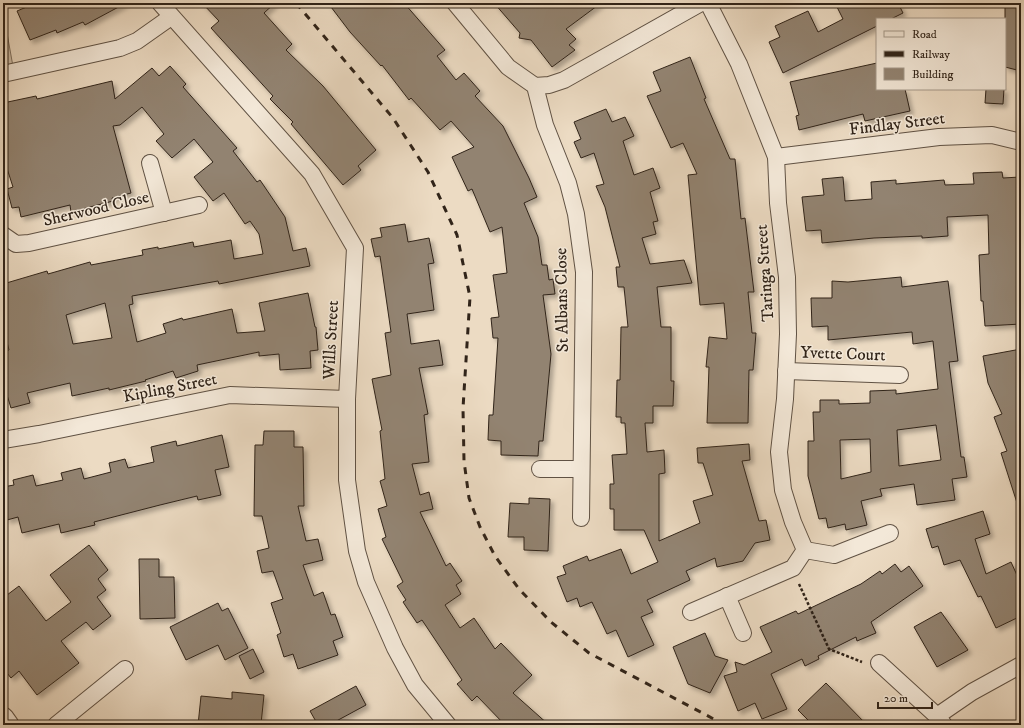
<svg xmlns="http://www.w3.org/2000/svg" width="1024" height="728" viewBox="0 0 1024 728" font-family="'IM FELL DW Pica',serif">
<style>
.green{fill:#ccbca6;stroke:#7e7060}
.building{fill:#928371;stroke:#312419;fill-rule:evenodd;filter:url(#shadow)}
.lines{fill:none;stroke-linecap:round;stroke-linejoin:round}
.minor-casing{stroke:#605244;stroke-width:18}
.tertiary-casing{stroke:#605244;stroke-width:23}
.path{stroke:#312419;stroke-width:2.5;stroke-dasharray:3 2;stroke-linecap:butt}
.minor{stroke:#f3e8d8;stroke-width:16}
.tertiary{stroke:#f3e8d8;stroke-width:21}
.rail{stroke:#312419;stroke-width:3;stroke-dasharray:7 7;stroke-linecap:butt}
.labels{text-anchor:middle;dominant-baseline:central;stroke-width:3;stroke-linejoin:round;paint-order:stroke}
.street-label{font-size:17px;fill:#312419;stroke:#f3e8d8}
</style>
<defs>
<filter id="shadow"><feDropShadow dx="3.5" dy="3.5" stdDeviation="2" flood-color="#0004"/></filter>
</defs>
<rect width="100%" height="100%" fill="#ecdbc3"/>
<filter id="stains"><feTurbulence type="fractalNoise" baseFrequency=".005" numOctaves="4"/><feColorMatrix values="0 0 0 0 .2 0 0 0 0 .09 0 0 0 0 .02 0 0 0 .5 -.17"/></filter>
<radialGradient id="worn" r=".72"><stop offset=".6" stop-color="#630" stop-opacity="0"/><stop offset="1" stop-color="#630" stop-opacity=".3"/></radialGradient>
<path class="green" d="M3 11 14 72 3 74Z"/>
<g class="building">
<path d="M36 3H126L85 25 83 22 57 33 56 30 30 40 17 11Z"/>
<path d="M202 3H275L264 13 292 44 286 50 323 86 376 150 358 166 361 170 343 185 291 124 293 122 270 99 273 96 211 28 219 21Z"/>
<path d="M328 3H404L445 50 437 56 456 80 464 73 480 91 475 96 503 126 529 178 537 197 524 203 538 237 542 265H547L549 280 553 279 555 294 543 295 551 354 543 441H539L538 456 501 455V441L488 440 489 415H493L498 338H493L491 318 499 317 493 275 507 273 502 227 490 232 472 189 468 191 452 157 474 147 451 121 440 130 411 98 409 100 382 65 381 66 350 32Z"/>
<path d="M494 3H601L566 29 576 39 569 45 575 50 552 67 531 40 519 38 520 33Z"/>
<path d="M835 3H898L903 13 891 19H877V26L783 73 769 42 780 37 775 26 808 11 818 32 843 19Z"/>
<path d="M1005 3H1021V71L1005 67Z"/>
<path d="M690 57 706 98 704 99 730 159H735L741 219 745 218 754 292H748L752 333H756L753 370H749L748 423H707L709 367H706L709 337 727 339 724 303 700 305 688 175 697 174 683 143 671 148 647 96 661 91 653 72Z"/>
<path d="M877 63V89H905L910 111 865 121 863 114 799 130 796 116 799 115 790 82Z"/>
<path d="M170 66 186 84 183 87 237 148 233 151 257 182 260 180 285 217 293 251 306 248 310 266 219 284 218 281 132 296 133 304 129 305 137 342 166 333 163 324 182 318 183 320 232 309 237 333 265 331 259 303 308 293 315 327H316L318 350 310 351 311 368 280 370 279 354 259 356V352L197 365 198 371 176 378 173 371 145 380 146 381 109 390V388L72 396 70 383 27 393 30 403 11 408 3 382V352L9 350 3 326V284L47 271 48 274 90 262 91 265 143 255 142 250 158 247V249L193 242 194 247 231 240 234 259 263 254 259 234 250 221 245 224 224 193 213 201 194 177 213 162 194 139 172 158 156 141 164 134 142 107 120 125 113 126 131 193 112 198 113 201 71 212 70 205 21 217 19 207 12 208 7 189 13 187 3 156V103L36 96 37 99 112 81 115 99 152 68 159 76ZM105 303 112 338 73 344 66 315Z"/>
<path d="M986 89H1004L1003 104 985 103Z"/>
<path d="M606 109 612 122 625 117 634 136 623 141 634 175 653 168 660 188 650 192 658 221 653 222 656 234 642 238 650 264 684 260 692 283 657 287 661 327H671V381H674L673 406H653V423H645L647 452 664 450 665 473 659 474V541L700 523 693 501 713 495 703 463H698L697 448 749 444 750 460 742 461 759 521 766 520 770 540 755 543 743 561 717 567 715 558 686 571 690 580 647 600 653 612 641 617 654 645 628 657 616 630 607 634 592 602 580 607 577 598 567 602 557 577 566 574 563 566 587 556 589 561 621 549 631 574 658 562 644 530H614V509H610V484H614L612 455 627 454 625 423H621V417H616L617 380H620L621 327H628L624 287H618L616 267H620L605 207 596 186 604 184 594 153 581 158 574 142 581 139 574 122Z"/>
<path d="M1002 172 1003 178 1020 177 1021 219H1018V249H1021V324L985 326 983 301H981L979 255 989 254 988 215 947 217 948 236 922 238V236L874 238 822 243 821 230 806 231 802 197 824 195 822 179 843 177 845 201 872 199 871 182 896 180V184L944 180 945 185 974 184 973 173Z"/>
<path d="M405 224 408 242 429 238 434 263 428 264 434 310 407 314 411 344 439 340 443 365 419 368 428 414 424 415 429 462 412 464 420 495 429 492 433 509 420 512 446 566 450 563 462 581 456 585 461 594 445 605 460 628 474 618 495 649 501 643 532 675 513 693 549 725H505L477 696 472 701 457 684 462 680 422 620 417 623 403 602 406 600 397 586 403 582 382 539 386 537 378 509 387 506 380 481 385 479 380 431 382 430 372 379 391 375 385 333 391 332 380 256 375 257 371 239 382 237 380 228Z"/>
<path d="M901 277 902 287 948 281 958 361 949 362 961 457H964L967 477 952 479 955 500 917 505 914 484 880 489 882 496 861 501 867 525 846 530 845 524 828 528 826 518 819 519 808 476V441H814L813 412H820V400H839V404L870 403V391L896 390V394L938 389 933 341 913 344 912 332 828 340V326L812 327 811 298H832V281L848 282ZM936 425 941 460 899 466 897 430ZM870 439 871 472 841 479 840 440Z"/>
<path d="M1021 349V506H1018L1001 453 1007 451 994 417 1002 414 988 383 983 356Z"/>
<path d="M264 431H294V447H303L304 506H298L306 541 318 539 323 560 303 565 314 596 323 592 331 615 335 614 343 637 333 641 338 655 298 669 293 654 284 657 277 635 281 633 271 603 283 599 273 571 262 573 257 551 269 548 262 516H254L255 445H263Z"/>
<path d="M222 435 229 467 215 470 221 495 198 500 197 496 160 505 94 522 95 525 61 533 59 524 22 533 18 517 7 520 3 503V487L14 485 13 480 33 475 36 486 63 480 61 473 81 468 84 479 111 472 109 463 125 459 128 468 154 462 151 447 176 441 177 446Z"/>
<path d="M529 498 550 499 548 551 524 550V537H508L510 503 529 504Z"/>
<path d="M983 511 990 534 975 539 986 574 1011 562 1021 584V616L996 628 981 596 978 597 960 560 944 565 938 546 932 548 926 529Z"/>
<path d="M89 545 108 570 98 579 106 590 97 597 111 616 93 630 86 622 61 641 79 663 37 695 19 671 11 678 3 668V598L19 586 46 621 71 602 50 575Z"/>
<path d="M139 559H159V577H174L175 618 140 619Z"/>
<path d="M895 564 901 572 909 566 923 586 871 622 876 633 857 641 856 637 818 656 819 659 805 666 802 659 771 674 787 709 762 719 755 703 738 711 724 676 737 672 735 662 744 665 772 652 760 627 796 611 798 614 861 584 880 571 882 574Z"/>
<path d="M218 603 222 611 228 608 248 648 225 660 218 645 186 660 170 627Z"/>
<path d="M941 612 968 650 937 667 914 627Z"/>
<path d="M705 633 715 656 728 660 710 693 688 684 673 647Z"/>
<path d="M253 649 264 672 250 679 239 656Z"/>
<path d="M826 683 867 725H813L798 710Z"/>
<path d="M356 686 366 705 329 725H318L310 711Z"/>
<path d="M232 692 264 695 261 724 243 723V725H198L201 696 232 699Z"/>
</g>
<g class="lines">
<defs>
<g id="minor">
<path d="M160 3 312 174 355 248 347 399V480L357 551 366 582 395 648 415 685 448 725"/>
<path d="M455 3 508 67 535 86 545 125 568 183 576 214 584 272 581 518"/>
<path d="M3 74 120 48 137 41 171 17"/>
<path d="M535 86 549 85 564 80 701 3"/>
<path d="M776 157 939 137 992 135 1021 142"/>
<path d="M150 163 164 213"/>
<path d="M3 235 16 244 29 243 199 205"/>
<path d="M786 371 900 375"/>
<path d="M3 440 39 434 230 395 347 399"/>
<path d="M540 469H581"/>
<path d="M805 550 834 555 890 533"/>
<path d="M727 596 743 633"/>
<path d="M691 612 793 568 805 550 793 522 783 490 779 452 785 399 788 334 787 277 778 203 776 157 739 64 708 3"/>
<path d="M879 663 937 716 944 725"/>
<path d="M937 716 972 692 1021 665"/>
<path d="M56 725 125 669"/>
</g>
<path id="tertiary" d="M3 718 8 725"/>
</defs>
<use href="#minor" class="minor-casing"/>
<use href="#tertiary" class="tertiary-casing"/>
<path class="path" d="M799 584 829 649 862 662"/>
<use href="#minor" class="minor"/>
<use href="#tertiary" class="tertiary"/>
<path class="rail" d="M296 3 393 118 428 172 457 235 470 297 463 408 464 461 469 498 480 527 495 556 519 589 551 622 589 653 725 725"/>
</g>
<g class="labels">
<g class="street-label">
<text transform="translate(897 124) rotate(-7)">Findlay Street</text>
<text transform="translate(96 209) rotate(-13)">Sherwood Close</text>
<text transform="translate(765 273) rotate(-94)">Taringa Street</text>
<text transform="translate(562 300) rotate(-91)">St Albans Close</text>
<text transform="translate(331 340) rotate(-87)">Wills Street</text>
<text transform="translate(843 354) rotate(2)">Yvette Court</text>
<text transform="translate(170 388) rotate(-11)">Kipling Street</text>
</g>
</g>
<rect width="1024" height="728" fill="none" stroke="#ecdbc3" stroke-width="16"/>
<rect x="4" y="4" width="1016" height="720" fill="none" stroke="#312419" stroke-width="2"/>
<rect x="8" y="8" width="1008" height="712" fill="none" stroke="#312419"/>
<rect x="876" y="18" width="130" height="72" fill="#f3e8d8" stroke="#a59a8c"/>
<rect x="884" y="31" width="20" height="6" fill="#f3e8d8" stroke="#a59a8c"/>
<text x="912" y="38" font-size="12" fill="#312419">Road</text>
<rect x="884" y="51" width="20" height="6" fill="#312419" stroke="#a59a8c"/>
<text x="912" y="58" font-size="12" fill="#312419">Railway</text>
<rect x="884" y="68" width="20" height="12" fill="#928371" stroke="#a59a8c"/>
<text x="912" y="78" font-size="12" fill="#312419">Building</text>
<path d="M878 702v6h54v-6" fill="none" stroke="#312419" stroke-width="2"/>
<text x="884" y="702" font-size="12" fill="#312419" stroke="#f3e8d8" stroke-width="3" paint-order="stroke">20 m</text>
<rect width="100%" height="100%" filter="url(#stains)"/>
<rect width="100%" height="100%" fill="url(#worn)"/>
</svg>
